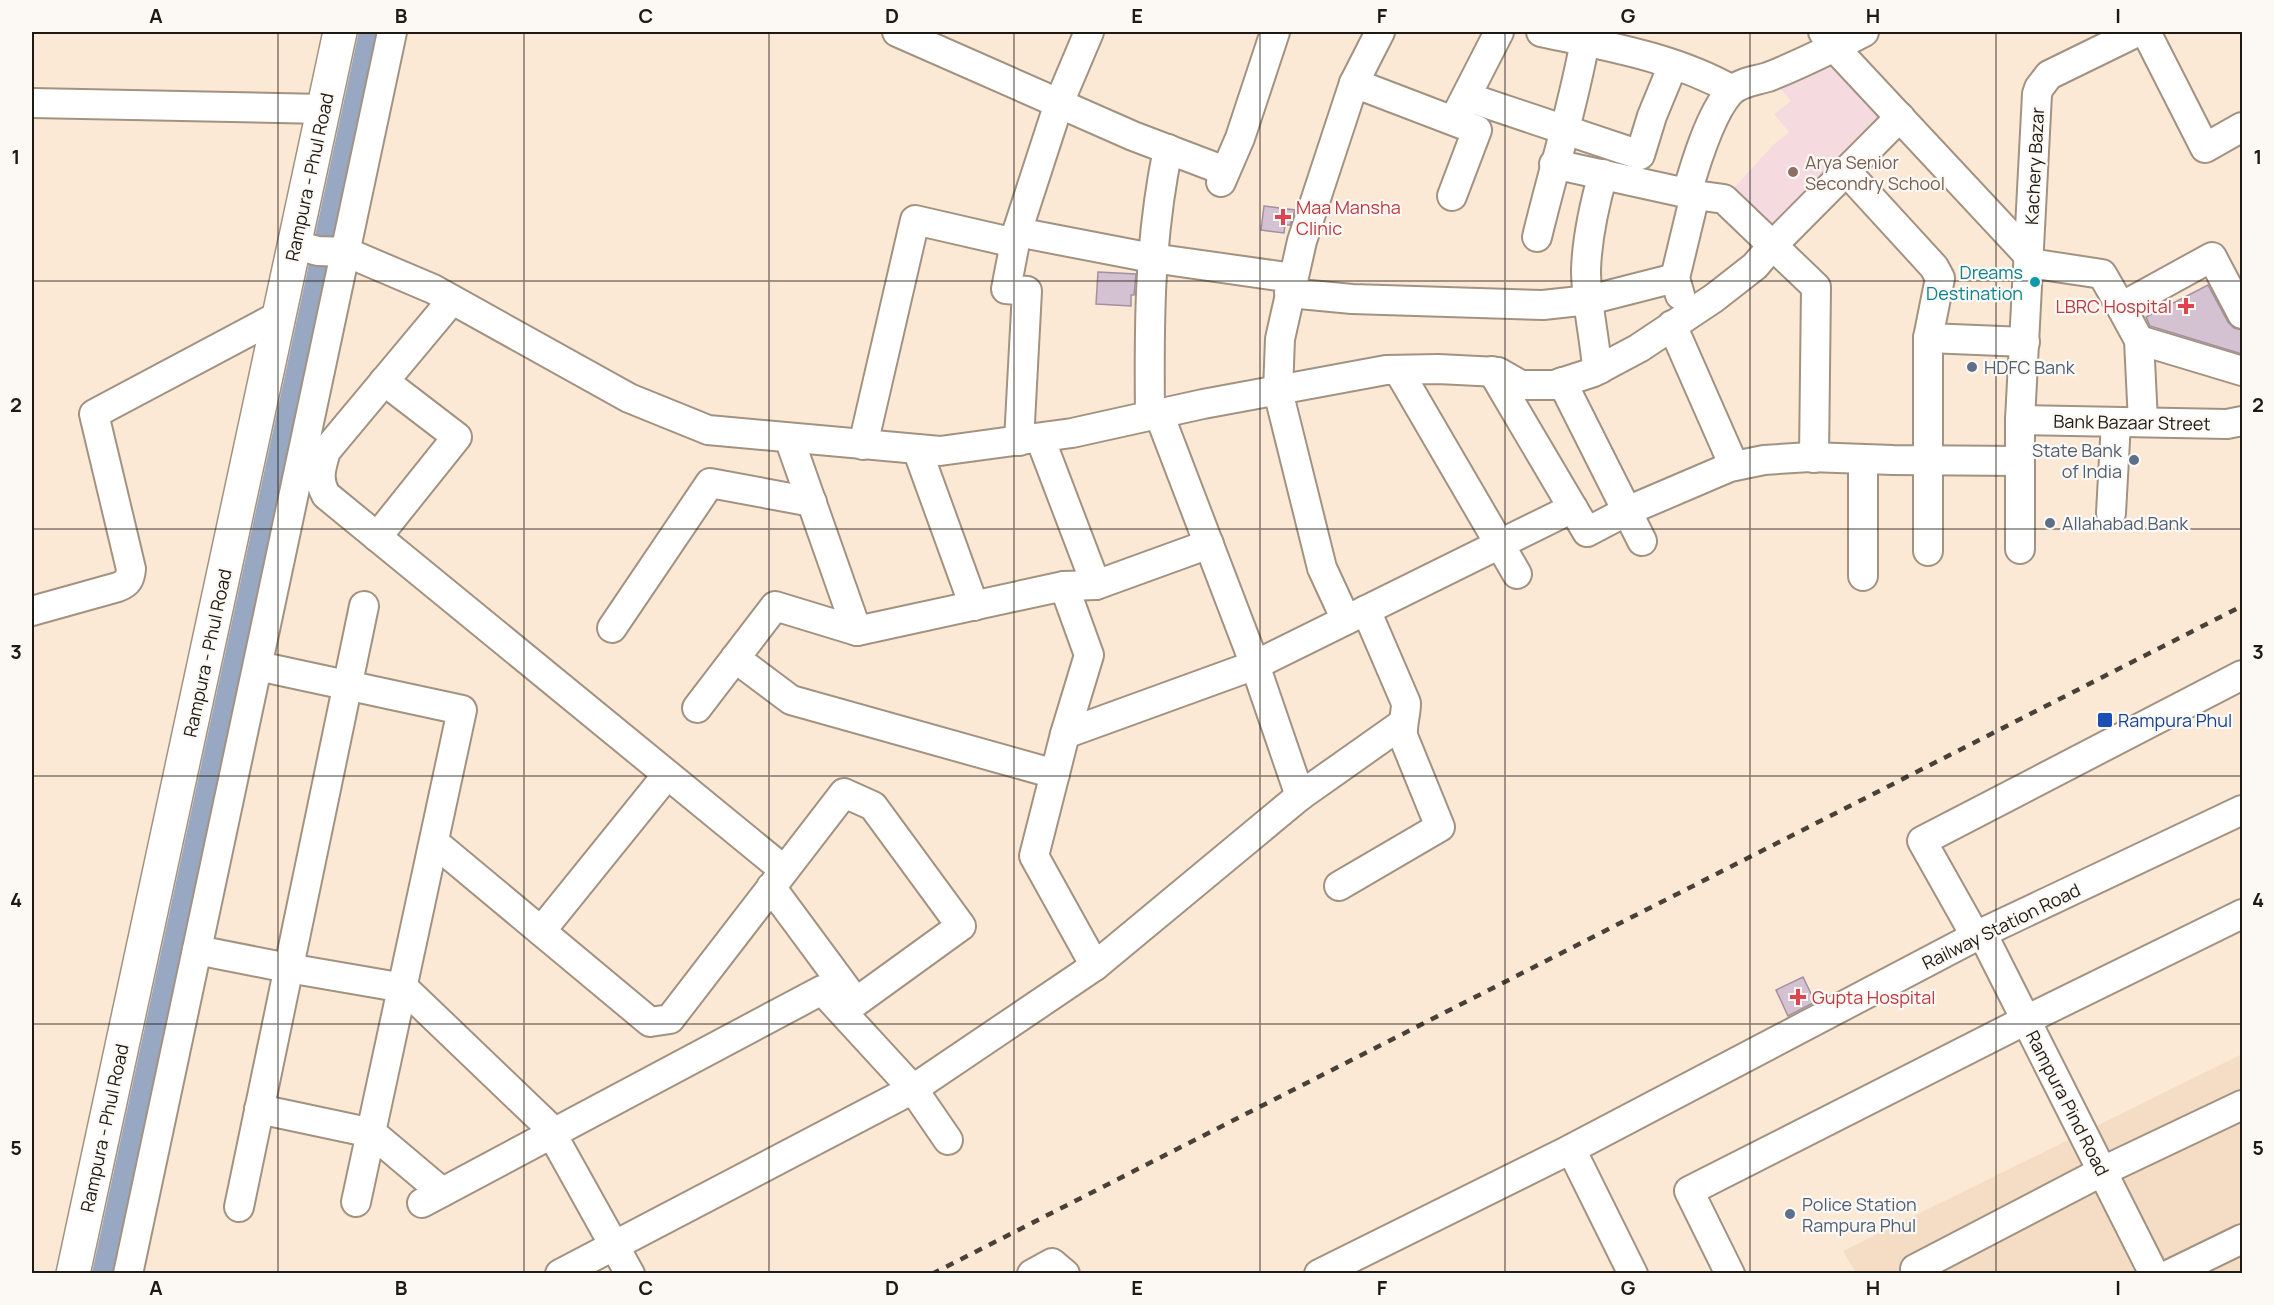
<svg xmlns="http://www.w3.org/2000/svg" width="2274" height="1305" viewBox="0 0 2274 1305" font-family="Manrope,sans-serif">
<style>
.built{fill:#f4ddc4}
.education{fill:#f5dbe0}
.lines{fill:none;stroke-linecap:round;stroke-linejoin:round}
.canal{stroke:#98a7c2;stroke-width:20}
.building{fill:#d4c1d2;stroke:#a290a0;stroke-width:1.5}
.minor-casing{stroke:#a29281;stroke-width:32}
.highway-casing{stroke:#a29281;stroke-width:36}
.minor{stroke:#fff;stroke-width:28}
.highway{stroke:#fff;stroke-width:33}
.rail{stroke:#494038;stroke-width:4.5;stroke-dasharray:8 8;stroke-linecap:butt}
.grid{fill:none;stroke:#1f1913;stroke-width:1.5;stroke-opacity:0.55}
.education-dot{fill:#8d6e63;stroke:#fcf9f5;stroke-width:2}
.health-dot{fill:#e0444e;stroke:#fcf9f5;stroke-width:2}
.culture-dot{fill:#0f9aa8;stroke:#fcf9f5;stroke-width:2}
.service-dot{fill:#5c6f8a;stroke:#fcf9f5;stroke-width:2}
.transit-dot{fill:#1a4fb4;stroke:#fcf9f5;stroke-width:2}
.labels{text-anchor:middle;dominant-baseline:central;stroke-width:4.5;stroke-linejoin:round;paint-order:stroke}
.education-label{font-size:18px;fill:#785e54;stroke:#fcf9f5;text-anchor:start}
.street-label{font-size:18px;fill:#1f1913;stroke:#fcf9f5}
.health-label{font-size:18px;fill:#be3a42;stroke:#fcf9f5;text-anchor:start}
.culture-label{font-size:18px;fill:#0d838f;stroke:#fcf9f5;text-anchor:end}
.service-label{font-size:18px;fill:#4e5e75;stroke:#fcf9f5;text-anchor:start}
.transit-label{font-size:18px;fill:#164399;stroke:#fcf9f5;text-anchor:start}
.neatline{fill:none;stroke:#1f1913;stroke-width:2}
.grid-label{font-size:20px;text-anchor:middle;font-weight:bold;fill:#1f1913}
</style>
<rect width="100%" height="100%" fill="#fbe9d6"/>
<path class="built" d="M2242 1054V1273H1856L1843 1251Z"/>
<path class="education" d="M1830 55 1890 119 1770 240 1724 199 1773 145 1789 132 1774 114 1791 101 1774 82Z"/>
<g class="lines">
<path class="canal" d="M102 1274 369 32"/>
</g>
<g class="building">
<path d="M1264 206 1295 210 1290 225H1285L1284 233 1261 230Z"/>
<path d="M1098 272 1136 274 1134 295H1131V306L1096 304Z"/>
<path d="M2208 285 2228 322 2234 328 2242 330V354L2150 326 2146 317Z"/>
<path d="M1803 977 1815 1002 1788 1016 1776 990Z"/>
</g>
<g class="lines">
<defs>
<g id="minor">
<path d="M897 32 1133 136 1225 171"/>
<path d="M1541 32C1605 46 1674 57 1732 90"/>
<path d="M1823 32 1834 47 2030 257"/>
<path d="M2146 32 2205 148 2242 127"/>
<path d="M1354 83 1477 130 1452 196"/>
<path d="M1467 97 1640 155 1652 116 1673 65"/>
<path d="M32 103 324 109"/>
<path d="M1458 112 1499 32"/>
<path d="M1554 164 1695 195 1724 199 1816 287 1814 458"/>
<path d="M1846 171 1934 267 1940 278 1928 338V551"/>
<path d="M1221 182 1240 138 1275 32"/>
<path d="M1687 193C1695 165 1710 114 1730 92 1740 82 1755 81 1768 77 1801 64 1833 48 1864 32"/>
<path d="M1017 232 1152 258 1293 278"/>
<path d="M1537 237C1553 171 1573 107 1585 41"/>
<path d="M295 245 318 251 346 252 433 289 629 398 708 430 940 451 1072 433 1203 404 1386 370 1438 369 1498 372 1521 385H1554L1594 372 1639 348 1714 298 1755 266 1773 245 1900 117"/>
<path d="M2029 263 2102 274 2121 307 2212 257 2242 314"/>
<path d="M1289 293 1352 299 1543 305 1589 300 1675 278"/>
<path d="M1680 295 1675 278 1695 195"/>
<path d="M452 300 326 451C321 468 317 479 326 495L784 870"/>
<path d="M2121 307 2139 340 2143 422"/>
<path d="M1672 325 1734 466"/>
<path d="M1928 338 2025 342"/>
<path d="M2139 340 2242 371"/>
<path d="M1600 369 1596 358C1593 329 1586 299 1586 270 1587 237 1594 206 1603 174"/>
<path d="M1398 370 1517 574"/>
<path d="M1492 371 1587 532 1627 511 1730 467 1764 460 1810 457 1893 460 2020 461"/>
<path d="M1562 382 1642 541"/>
<path d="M1159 414 1255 665 1300 796"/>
<path d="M1150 416C1149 323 1149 241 1168 149"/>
<path d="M2020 420 2227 424 2242 421"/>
<path d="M789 438 857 631 1064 586 1096 585 1209 544"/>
<path d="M1040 438 1096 585"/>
<path d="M1019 441 1027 291 1006 289 1017 232 1059 103 1089 32"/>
<path d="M863 445 915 220 1015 243"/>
<path d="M917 449 974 606"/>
<path d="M1863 460V576"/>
<path d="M2111 513 2116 422"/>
<path d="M377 537 457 437 384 381"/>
<path d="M2020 549V420L2037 94 2039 88 2049 75 2137 32"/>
<path d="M1064 586 1089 655 1065 734 1255 665 1573 508"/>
<path d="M32 611 118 587C128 583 130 579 131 569L94 414 280 315"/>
<path d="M1346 620 1322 568 1278 391 1280 339 1302 241 1354 83 1380 32"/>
<path d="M612 628 710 483 812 502"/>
<path d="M735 658 791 700 1055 774"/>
<path d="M258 666 462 710 356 1202"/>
<path d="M697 708 775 606 857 631"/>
<path d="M1065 734 1034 856 1095 966"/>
<path d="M434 842 650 1022 670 1019 844 793 873 806 961 926 856 1002 771 887"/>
<path d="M1339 886 1440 827 1403 736C1402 724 1406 715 1406 703L1366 610"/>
<path d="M541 931 667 775"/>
<path d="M1982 933 2154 1274"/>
<path d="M1976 937 1922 841 2242 675"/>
<path d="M197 950 288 968 404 988 547 1125 630 1274"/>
<path d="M259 1109 372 1133 442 1192"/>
<path d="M1571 1149 1633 1274"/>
<path d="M422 1203 822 990 913 1089 948 1140"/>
<path d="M239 1207 364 606"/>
<path d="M128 1274 392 32"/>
<path d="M560 1274 913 1089 1095 966 1300 796 1402 724"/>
<path d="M1032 1274 1052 1263 1065 1274"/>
<path d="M1319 1274 1571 1149 1982 933 2242 810"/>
<path d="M1730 1274 1689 1191 2026 1020 2242 914"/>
<path d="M1917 1274 1915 1269 2103 1171 2242 1105"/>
<path d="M2170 1274 2242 1239"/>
</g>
<path id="highway" d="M73 1274 340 32"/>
</defs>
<use href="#minor" class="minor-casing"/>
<use href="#highway" class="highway-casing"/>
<use href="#minor" class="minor"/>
<use href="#highway" class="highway"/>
<path class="rail" d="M932 1274 2242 606"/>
</g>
<path class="grid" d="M278 32V1274M524 32V1274M769 32V1274M1014 32V1274M1260 32V1274M1505 32V1274M1750 32V1274M1996 32V1274M32 281H2242M32 529H2242M32 776H2242M32 1024H2242"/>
<circle class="education-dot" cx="1793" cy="172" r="6"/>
<g class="health-dot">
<path d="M1280 208h6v6h6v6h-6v6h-6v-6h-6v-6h6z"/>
<path d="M2183 297h6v6h6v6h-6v6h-6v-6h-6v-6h6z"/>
<path d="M1795 988h6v6h6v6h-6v6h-6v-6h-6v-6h6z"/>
</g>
<circle class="culture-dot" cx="2035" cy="282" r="6"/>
<g class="service-dot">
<circle cx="1972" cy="367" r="6"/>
<circle cx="2134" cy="460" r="6"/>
<circle cx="2050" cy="523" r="6"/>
<circle cx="1790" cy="1214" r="6"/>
</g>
<rect class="transit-dot" x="2097" y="712" width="16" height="16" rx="3"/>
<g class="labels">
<g class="education-label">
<text x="1805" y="162">Arya Senior<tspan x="1805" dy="21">Secondry School</tspan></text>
</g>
<g class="street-label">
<text transform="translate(2034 166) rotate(-87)">Kachery Bazar</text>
<text transform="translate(309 177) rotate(-78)">Rampura - Phul Road</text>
<text transform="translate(2132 422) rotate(1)">Bank Bazaar Street</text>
<text transform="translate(207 653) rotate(-78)">Rampura - Phul Road</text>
<text transform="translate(2001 926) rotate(-26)">Railway Station Road</text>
<text transform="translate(2068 1103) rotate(63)">Rampura Pind Road</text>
<text transform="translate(104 1128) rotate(-78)">Rampura - Phul Road</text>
</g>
<g class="health-label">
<text x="1296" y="207">Maa Mansha<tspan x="1296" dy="21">Clinic</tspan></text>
<text x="2172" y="306" text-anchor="end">LBRC Hospital</text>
<text x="1812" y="997">Gupta Hospital</text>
</g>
<g class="culture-label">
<text x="2023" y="272">Dreams<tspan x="2023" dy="21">Destination</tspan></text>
</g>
<g class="service-label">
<text x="1984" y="367">HDFC Bank</text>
<text x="2122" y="450" text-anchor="end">State Bank<tspan x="2122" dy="21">of India</tspan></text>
<text x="2062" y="523">Allahabad Bank</text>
<text x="1802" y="1204">Police Station<tspan x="1802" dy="21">Rampura Phul</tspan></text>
</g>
<g class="transit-label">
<text x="2118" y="720">Rampura Phul</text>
</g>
</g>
<rect width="2274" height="1305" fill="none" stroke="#fcf9f5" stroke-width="66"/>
<rect x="33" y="33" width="2208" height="1239" class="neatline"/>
<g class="grid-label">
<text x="156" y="23">A</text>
<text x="401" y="23">B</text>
<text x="646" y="23">C</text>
<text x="892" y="23">D</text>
<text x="1137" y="23">E</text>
<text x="1382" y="23">F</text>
<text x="1628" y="23">G</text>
<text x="1873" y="23">H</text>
<text x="2118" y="23">I</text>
<text x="16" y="164">1</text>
<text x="2258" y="164">1</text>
<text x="16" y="412">2</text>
<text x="2258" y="412">2</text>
<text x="16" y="659">3</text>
<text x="2258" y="659">3</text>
<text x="16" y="907">4</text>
<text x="2258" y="907">4</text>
<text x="16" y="1155">5</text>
<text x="2258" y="1155">5</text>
<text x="156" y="1295">A</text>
<text x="401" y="1295">B</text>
<text x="646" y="1295">C</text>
<text x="892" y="1295">D</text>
<text x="1137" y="1295">E</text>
<text x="1382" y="1295">F</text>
<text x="1628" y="1295">G</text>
<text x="1873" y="1295">H</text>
<text x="2118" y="1295">I</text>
</g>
</svg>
